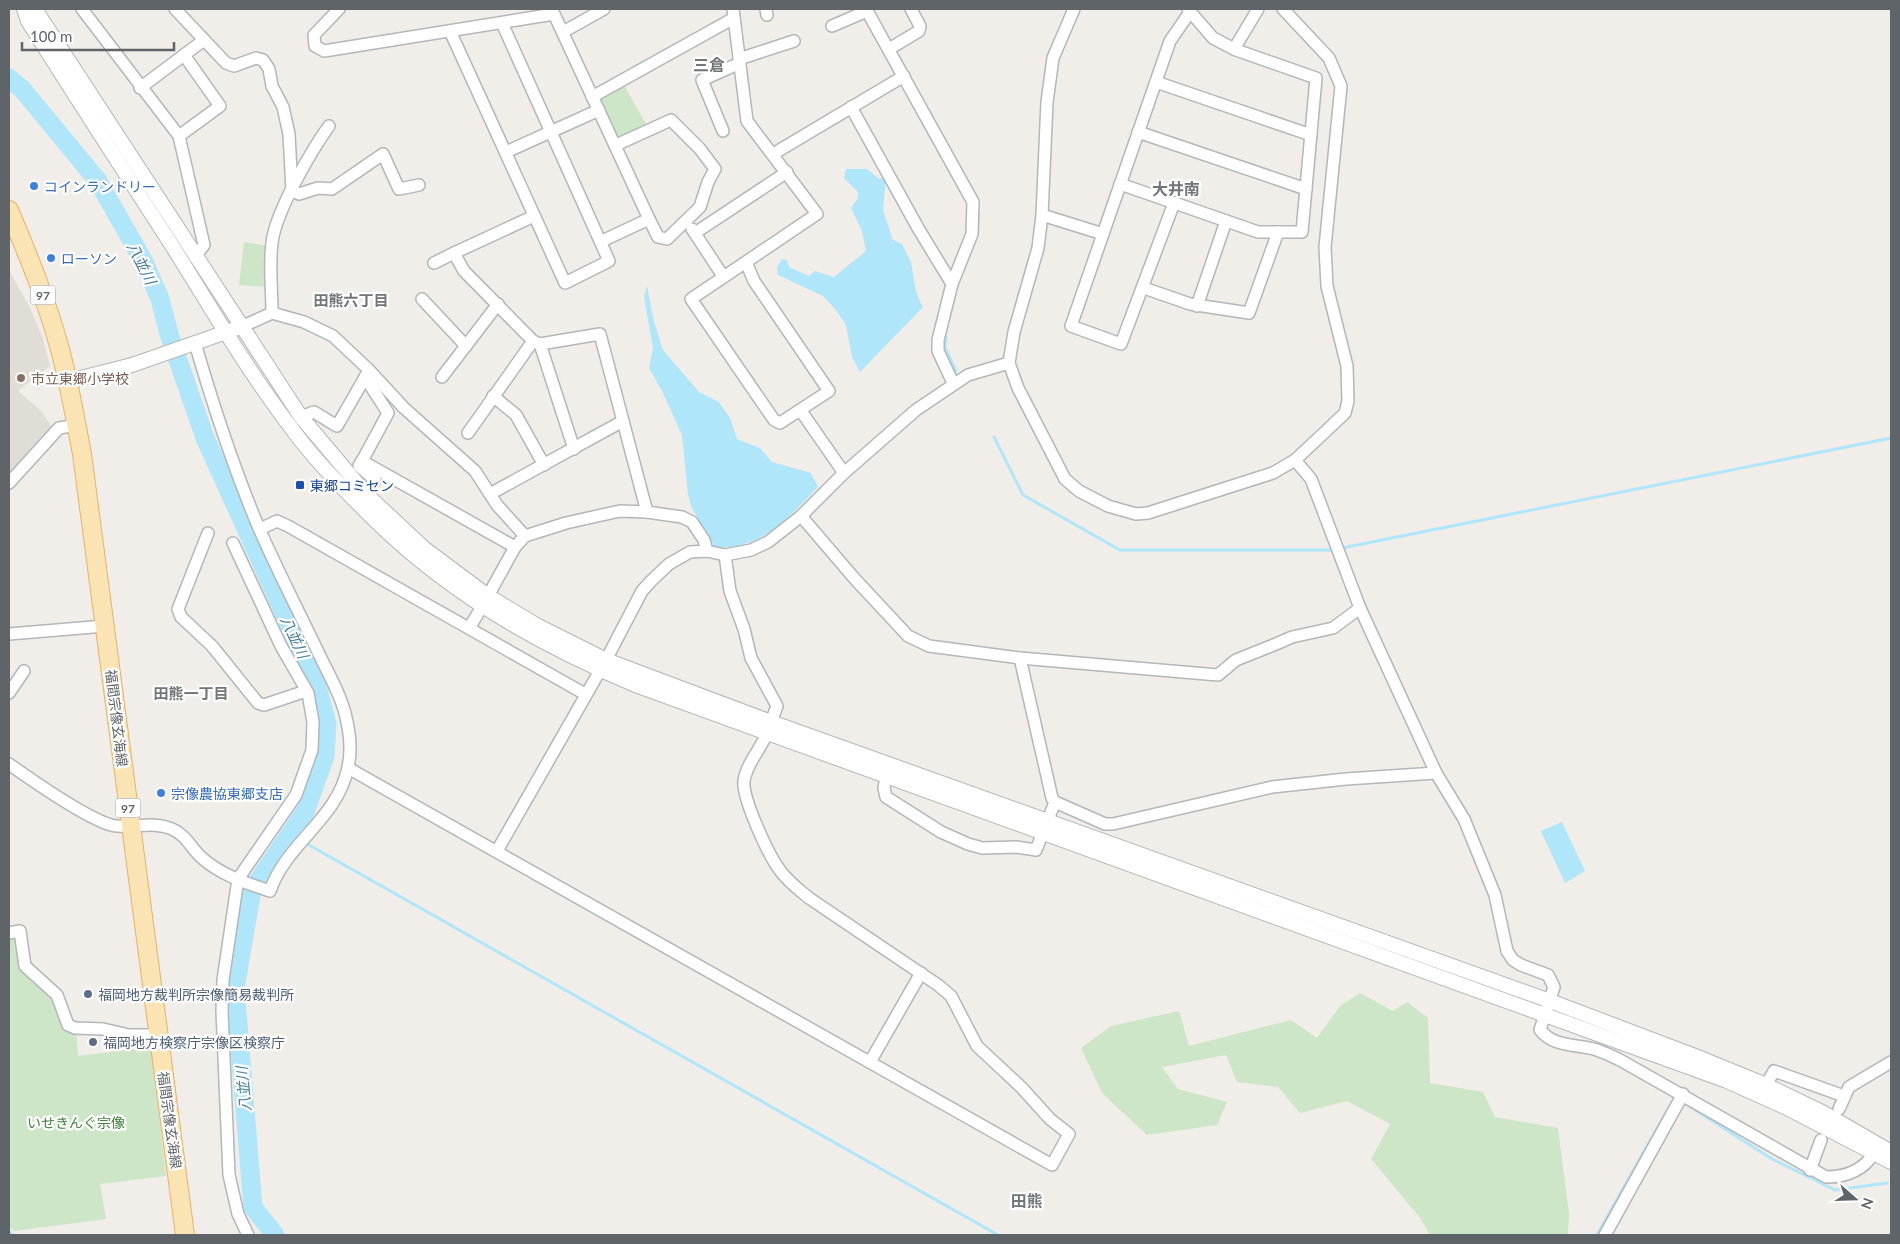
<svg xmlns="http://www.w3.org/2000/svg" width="1900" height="1244" viewBox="0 0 1900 1244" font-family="Lato,'Noto Sans JP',sans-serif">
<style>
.education{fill:#e0ddd7}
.green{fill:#cce6c7}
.water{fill:#afe6fa}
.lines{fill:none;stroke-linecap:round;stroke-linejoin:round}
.stream{stroke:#afe6fa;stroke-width:3}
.river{stroke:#afe6fa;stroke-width:19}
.minor-casing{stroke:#b3b6ba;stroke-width:14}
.tertiary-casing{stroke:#b3b6ba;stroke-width:16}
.primary-casing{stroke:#eab068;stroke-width:20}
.minor{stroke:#fff;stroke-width:11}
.tertiary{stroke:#fff;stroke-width:14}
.primary{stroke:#fbe4b3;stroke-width:18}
.shop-dot{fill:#3f7fe0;stroke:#fff;stroke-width:2}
.education-dot{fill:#8d6e63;stroke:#fff;stroke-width:2}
.transit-dot{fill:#1a4fb4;stroke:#fff;stroke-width:2}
.service-dot{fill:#5c6f8a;stroke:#fff;stroke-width:2}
.labels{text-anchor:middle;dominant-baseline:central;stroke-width:4.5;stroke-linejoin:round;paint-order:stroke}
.shield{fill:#fff;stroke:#8f9295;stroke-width:1}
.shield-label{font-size:12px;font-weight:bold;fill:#5f6468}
.shop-label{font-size:14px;fill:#366cbe;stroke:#fff;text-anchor:start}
.education-label{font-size:14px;fill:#785e54;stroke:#fff;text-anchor:start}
.transit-label{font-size:14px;fill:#164399;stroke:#fff;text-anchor:start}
.street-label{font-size:14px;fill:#5f6468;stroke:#fff}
.service-label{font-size:14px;fill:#4e5e75;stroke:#fff;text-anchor:start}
.park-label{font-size:14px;fill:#42833b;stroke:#fff}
.water-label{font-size:15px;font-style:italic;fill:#447d9b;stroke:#fff}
.neighbourhood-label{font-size:15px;font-weight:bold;fill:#717679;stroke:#fff}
.quarter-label{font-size:16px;font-weight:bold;fill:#717679;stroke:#fff}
</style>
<rect width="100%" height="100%" fill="#f1ede8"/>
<path class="education" d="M9 270 30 308 42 336 50 366 18 391 41 411 53 429 9 478Z"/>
<g class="green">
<path d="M624 85 647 126 621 139 615 138 599 100 601 97Z"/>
<path d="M244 242 268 246 267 287 239 285Z"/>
<path d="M17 935 22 966 49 990 76 1030 78 1056 151 1047 166 1176 100 1184 106 1219 14 1231 9 1226V936Z"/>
<path d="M1360 993 1393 1011 1407 1002 1428 1018 1430 1083 1483 1092 1495 1117 1558 1128 1569 1214 1568 1235H1430L1421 1219 1371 1159 1390 1124 1347 1101 1300 1113 1278 1087 1237 1082 1226 1055 1162 1067 1178 1089 1227 1102 1217 1125 1147 1135 1102 1093 1081 1048 1111 1026 1179 1011 1189 1046 1291 1020 1317 1038 1340 1006Z"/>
</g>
<g class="water">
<path d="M846 169H867L879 179 886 177 883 210 893 240 902 244C905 251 911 260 912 267 914 282 915 293 923 307L860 372 852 357 846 325 836 310 823 296 778 275 777 267 782 259 787 260 789 267 809 276 815 271 834 277 866 251 862 231 851 208 858 198V192L844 178Z"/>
<path d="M647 286 654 322 663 350 699 392 719 402 730 418 737 439 760 448 772 462 811 473 818 487C789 517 760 551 715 547L692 508 688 495 682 435 662 391 649 368 653 348 644 297Z"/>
<path d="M1562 822 1585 871 1565 883 1541 831Z"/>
</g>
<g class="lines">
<g class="stream">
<path d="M946 337 945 348 956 371"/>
<path d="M994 437 1023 495 1120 550H1332"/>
<path d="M1342 548 1891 438"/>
<path d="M309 845 998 1235"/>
<path d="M1686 1104 1772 1159 1835 1190 1887 1183"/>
<path d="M9 1231 12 1235"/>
<path d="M1597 1235 1668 1109"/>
</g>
<path class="river" d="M9 78 22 89 98 181 144 262 160 299 170 337 205 438 316 683 327 724 325 756 305 812 252 890 235 988 253 1207 275 1235"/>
<defs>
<g id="minor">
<path d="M82 9 179 136 204 245 195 257"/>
<path d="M175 9 226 63 234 66 256 58 263 60 269 69 272 86 283 107 289 134 292 191"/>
<path d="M339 9 314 35 315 46 324 51 554 14 649 219 658 237 667 239 700 207 708 182 715 169 700 149 671 120 616 145"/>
<path d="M733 9 747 121 817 214 691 299 774 420 780 423 829 391 754 281 746 262"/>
<path d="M766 9 767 15"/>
<path d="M866 9 973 202 972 234 952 284 938 340V351L953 383"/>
<path d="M1074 9 1053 58 1047 102 1042 215 1038 248 1014 332 1009 363 1018 388 1065 479 1079 491 1108 506 1136 514 1148 513 1273 473 1295 460 1325 432 1345 413 1348 401 1347 366 1327 286 1325 247 1341 86 1329 58 1283 9"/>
<path d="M832 26 867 11"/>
<path d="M450 31 565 283 609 261 502 23"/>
<path d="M563 32 604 9"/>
<path d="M889 49 919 31 920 26 911 9"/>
<path d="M1234 49 1258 9"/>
<path d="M739 57H745L794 41"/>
<path d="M1156 82 1311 135"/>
<path d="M140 88 204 40"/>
<path d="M592 97 734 18"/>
<path d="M851 107 918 228 952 284"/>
<path d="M723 131 702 80 740 63"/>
<path d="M1138 132 1306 189"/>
<path d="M179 136 220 106 184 55"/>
<path d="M506 152 599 110"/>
<path d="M773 154 904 76"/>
<path d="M1120 184 1258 232H1302L1316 78 1236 50 1213 38 1188 9"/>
<path d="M292 191 299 194 318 188 332 189 383 154 399 189 419 185"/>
<path d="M1174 203 1121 344 1071 326 1170 41 1190 12"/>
<path d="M1042 215 1103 234"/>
<path d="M534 216 454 253 464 271 533 341 540 344 600 334 647 512"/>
<path d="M692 229 723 276"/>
<path d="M695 233 787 172"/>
<path d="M602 241 649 219"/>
<path d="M434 263 454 253"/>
<path d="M1144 288 1190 304 1249 313 1278 232"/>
<path d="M422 299 466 346"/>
<path d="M1197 306 1226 221"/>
<path d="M272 313C272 290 269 266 272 243 275 213 311 151 329 126"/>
<path d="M241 327 272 313 304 322 333 336 369 370 404 408 475 471 497 505 525 536"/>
<path d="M540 344 574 449"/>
<path d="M365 377 388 413 362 461 515 547"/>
<path d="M442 377 498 304"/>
<path d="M493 396 516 415 544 465"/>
<path d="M801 411 844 473"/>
<path d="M301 417 314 412 337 426 368 372"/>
<path d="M468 433 533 341"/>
<path d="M1295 460 1311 479 1360 608 1436 773 1464 819 1495 895 1507 951 1513 960 1521 965 1548 975 1554 987 1540 1030C1554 1047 1574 1044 1594 1049 1603 1052 1612 1056 1620 1060L1826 1177C1846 1177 1863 1171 1874 1153"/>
<path d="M361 462 359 466 375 480 366 494"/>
<path d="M9 483 59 428 77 425"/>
<path d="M490 494 623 421"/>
<path d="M801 516 854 578 908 636 929 646 1020 658 1218 675 1236 660 1276 644 1292 637 1333 628 1360 608"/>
<path d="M260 529 277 521 288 526 585 694"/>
<path d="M208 533 178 609 181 617 212 646 258 703 264 705 306 691"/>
<path d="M233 543 281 646 308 693 313 722 312 750 296 795 238 879 223 980 222 1011 229 1175 238 1214 248 1235"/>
<path d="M725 555 730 591 744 629 751 658 777 706 771 722"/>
<path d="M488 596 515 547 525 536 566 523 620 511 647 512 682 517 692 522 704 540 707 551"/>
<path d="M469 628 482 607"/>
<path d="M9 634 105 626"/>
<path d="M1020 658 1052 798 1055 802 1105 824H1113L1272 787 1346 779 1436 773"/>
<path d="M9 693 24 671"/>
<path d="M9 764C33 781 84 817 111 825 130 830 152 820 172 829 186 835 191 848 202 858 221 875 246 883 270 891 286 843 338 819 348 767 351 754 350 736 347 722 343 699 330 677 320 656 299 612 277 570 258 526 233 466 213 405 195 343"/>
<path d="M348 768 1052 1165 1069 1134 1050 1119 1021 1087 977 1046 951 996 938 985 809 898C798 889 787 881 779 869 768 854 742 798 744 781 746 764 761 749 767 733"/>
<path d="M886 777 884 788 886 797 941 832 968 844 982 848 1016 847 1036 850 1055 802"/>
<path d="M497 851 606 660 642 591 651 581 669 564 690 552 707 551 725 555 751 550 768 542 801 516 844 473 916 410 968 375 1009 363"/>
<path d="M9 933 20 931 25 966 57 995 68 1025 75 1028 103 1029 129 1035H159"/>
<path d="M870 1062 921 973"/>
<path d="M1766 1085 1774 1071 1844 1096"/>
<path d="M1839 1109 1849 1087 1891 1062"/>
<path d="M1810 1170 1821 1140"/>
<path d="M1605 1235 1683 1094"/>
</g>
<g id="tertiary">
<path d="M24 9 28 21C77 99 128 177 178 255 215 315 252 377 295 433 318 464 355 501 383 528 457 598 544 647 638 686L1727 1081 1787 1108 1891 1162"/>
<path d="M35 9 301 417 366 494 425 549 488 596 538 626 606 660 771 722 1550 1001 1695 1056 1766 1085 1822 1112 1891 1152"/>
<path d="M69 381 132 365 235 329"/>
</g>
<path id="primary" d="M9 210C28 255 46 299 59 346 69 381 75 418 82 454L185 1235"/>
</defs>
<use href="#minor" class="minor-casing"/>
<use href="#tertiary" class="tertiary-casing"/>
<use href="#primary" class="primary-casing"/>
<use href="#minor" class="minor"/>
<use href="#tertiary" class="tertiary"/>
<use href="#primary" class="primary"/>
</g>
<g class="shop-dot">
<circle cx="34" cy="186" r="5"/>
<circle cx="51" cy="258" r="5"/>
<circle cx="161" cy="793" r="5"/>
</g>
<circle class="education-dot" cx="21" cy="378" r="5"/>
<rect class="transit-dot" x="295" y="480" width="10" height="10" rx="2.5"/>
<g class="service-dot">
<circle cx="88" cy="994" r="5"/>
<circle cx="93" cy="1042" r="5"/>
</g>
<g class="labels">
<g class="shield">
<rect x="30.5" y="285.5" width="25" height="19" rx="4"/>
<rect x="115.5" y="798.5" width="25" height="19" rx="4"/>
</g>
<g class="shield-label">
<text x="43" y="295">97</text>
<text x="128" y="808">97</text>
</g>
<g class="shop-label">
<text x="44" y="186">コインランドリー</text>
<text x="61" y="258">ローソン</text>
<text x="171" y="793">宗像農協東郷支店</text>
</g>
<g class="education-label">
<text x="31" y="378">市立東郷小学校</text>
</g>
<g class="transit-label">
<text x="310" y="485">東郷コミセン</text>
</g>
<g class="street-label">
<text transform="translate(117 718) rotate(83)">福間宗像玄海線</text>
<text transform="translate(170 1120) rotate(82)">福間宗像玄海線</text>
</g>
<g class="service-label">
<text x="98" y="994">福岡地方裁判所宗像簡易裁判所</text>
<text x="103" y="1042">福岡地方検察庁宗像区検察庁</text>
</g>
<g class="park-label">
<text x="76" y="1122">いせきんぐ宗像</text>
</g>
<g class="water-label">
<text transform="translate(142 263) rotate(63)">八並川</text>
<text transform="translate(295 637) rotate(65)">八並川</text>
<text transform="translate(243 1089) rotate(-95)">八並川</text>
</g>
<g class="neighbourhood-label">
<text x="351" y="300">田熊六丁目</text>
<text x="191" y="693">田熊一丁目</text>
</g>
<g class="quarter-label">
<text x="709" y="64">三倉</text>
<text x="1176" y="188">大井南</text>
<text x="1027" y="1200">田熊</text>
</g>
</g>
<rect width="1900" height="1244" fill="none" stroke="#5f6468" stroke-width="20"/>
<g transform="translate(1855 1199) rotate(110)" stroke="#ffffff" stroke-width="4" paint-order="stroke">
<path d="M0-4L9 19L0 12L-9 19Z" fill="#5f6468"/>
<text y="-8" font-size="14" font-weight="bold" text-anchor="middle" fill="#5f6468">N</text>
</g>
<path d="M22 42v8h152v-8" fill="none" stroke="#5f6468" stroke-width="2.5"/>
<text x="30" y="42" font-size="15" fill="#5f6468" stroke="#ffffff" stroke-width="4" paint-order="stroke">100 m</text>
</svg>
